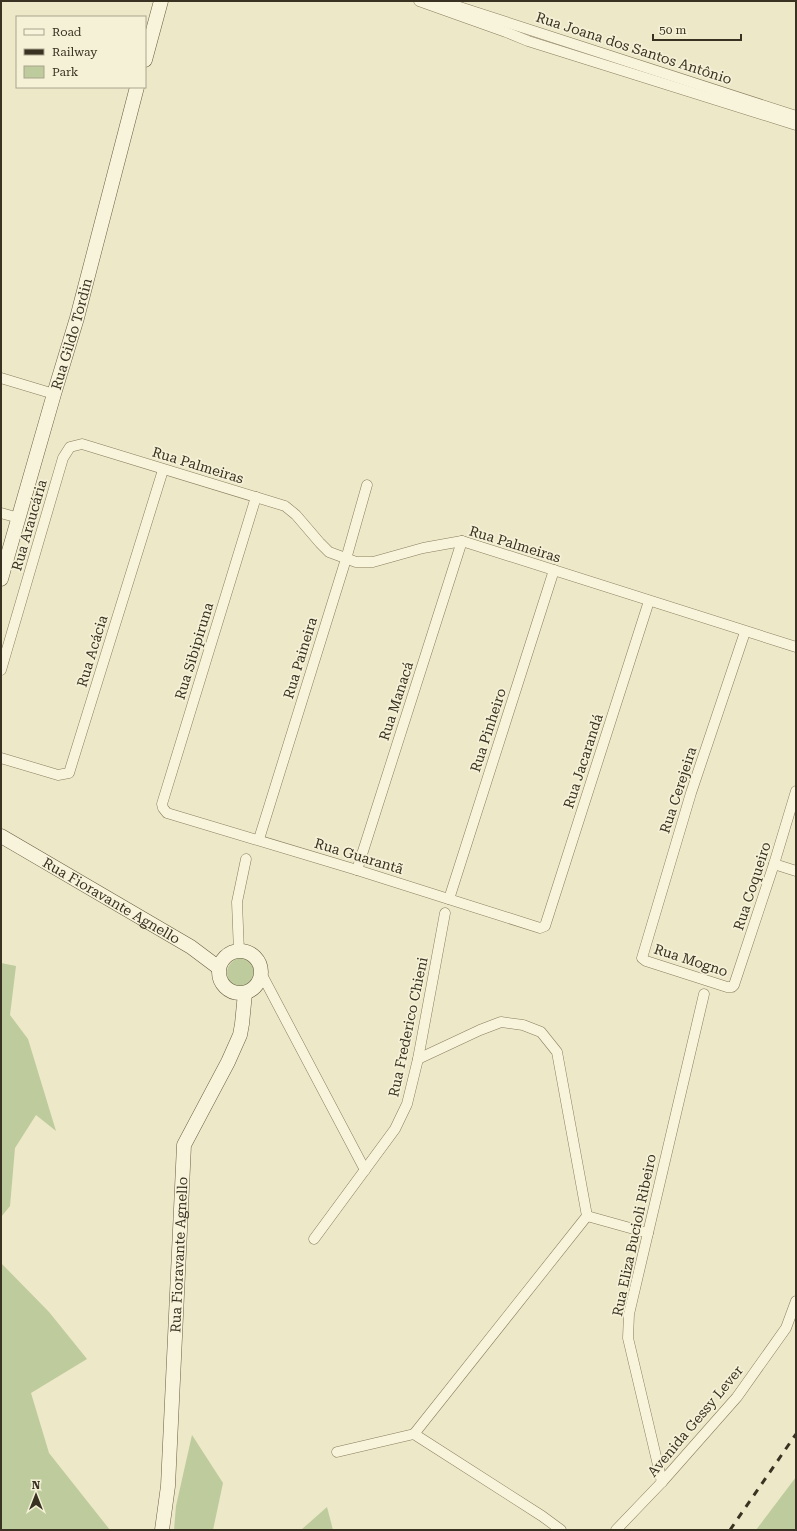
<svg xmlns="http://www.w3.org/2000/svg" width="797" height="1531" viewBox="0 0 797 1531" font-family="'Roboto Serif',serif">
<style>
.green{fill:#becb9c}
.lines{fill:none;stroke-linecap:round;stroke-linejoin:round}
.minor-casing{stroke:#897c5d;stroke-width:11}
.secondary-casing{stroke:#6a5d41;stroke-width:15}
.minor{stroke:#f8f4db;stroke-width:10}
.secondary{stroke:#f8f4db;stroke-width:14}
.rail{stroke:#393121;stroke-width:3;stroke-dasharray:7 7;stroke-linecap:butt}
.labels{text-anchor:middle;dominant-baseline:central;stroke-width:3.5;stroke-linejoin:round;paint-order:stroke}
.street-label{font-size:14px;fill:#393121;stroke:#f5f1d7}
</style>
<rect width="100%" height="100%" fill="#ede8c8"/>
<g class="green">
<circle cx="242" cy="973" r="15"/>
<path d="M1 963 16 966 10 1015 28 1039 56 1131 36 1115 15 1148 10 1206 1 1217Z"/>
<path d="M1 1263 49 1312 87 1359 31 1393 49 1453 110 1530H1Z"/>
<path d="M192 1435 223 1483 213 1530H174L176 1506Z"/>
<path d="M796 1477V1530H756Z"/>
<path d="M327 1507 333 1530H301Z"/>
</g>
<g class="lines">
<defs>
<g id="minor">
<path d="M419 1 506 32 528 41 796 125"/>
<path d="M441 1 796 116"/>
<path d="M1 378 54 394"/>
<path d="M256 497 162 804 163 808 167 813 357 870 540 928 545 926 649 601"/>
<path d="M1 513 19 518"/>
<path d="M745 632 691 793 642 958 646 961 727 987H732L734 985 774 864 796 791"/>
<path d="M1 670 63 458 70 447 82 444 285 506 296 515 320 543 329 552 356 562H373L423 548 462 541 796 647"/>
<path d="M1 758 58 775 69 773 163 470"/>
<path d="M259 839 346 559 367 485"/>
<path d="M774 864 796 871"/>
<path d="M357 870 462 541"/>
<path d="M449 899 554 570"/>
<path d="M239 952 237 902 246 859"/>
<path d="M261 973 365 1170"/>
<path d="M587 1216 648 1233"/>
<path d="M314 1239 395 1129 407 1104 418 1059 445 913"/>
<path d="M414 1434 542 1516 561 1530"/>
<path d="M337 1452 414 1434 587 1216 557 1052 541 1032 523 1025 501 1022 480 1030 418 1059"/>
<path d="M662 1482 628 1338 629 1314 704 994"/>
<path d="M616 1530 662 1482 737 1397 786 1328 796 1301"/>
</g>
<g id="secondary">
<path d="M145 60 161 1"/>
<path id="s1" d="M1 579 54 394 77 318 137 87"/>
<path id="s2" d="M1 836 191 947 219 968"/>
<circle cx="240" cy="972" r="21"/>
<path id="s3" d="M162 1530 168 1486 184 1145 228 1062 240 1035 242 1024 245 993"/>
</g>
</defs>
<use href="#minor" class="minor-casing"/>
<use href="#secondary" class="secondary-casing"/>
<use href="#minor" class="minor"/>
<use href="#secondary" class="secondary"/>
<path class="rail" d="M730 1530 796 1434"/>
</g>
<g class="labels">
<g class="street-label">
<text transform="translate(634 48) rotate(18)">Rua Joana dos Santos Antônio</text>
<text stroke="none"><textPath href="#s1" startOffset="255">Rua Gildo Tordin</textPath></text>
<text transform="translate(198 465) rotate(17)">Rua Palmeiras</text>
<text transform="translate(29 525) rotate(-74)">Rua Araucária</text>
<text transform="translate(515 544) rotate(17)">Rua Palmeiras</text>
<text transform="translate(92 651) rotate(-73)">Rua Acácia</text>
<text transform="translate(194 651) rotate(-73)">Rua Sibipiruna</text>
<text transform="translate(300 658) rotate(-73)">Rua Paineira</text>
<text transform="translate(396 701) rotate(-72)">Rua Manacá</text>
<text transform="translate(488 730) rotate(-72)">Rua Pinheiro</text>
<text transform="translate(583 761) rotate(-72)">Rua Jacarandá</text>
<text transform="translate(678 790) rotate(-72)">Rua Cerejeira</text>
<text transform="translate(359 856) rotate(17)">Rua Guarantã</text>
<text transform="translate(752 886) rotate(-72)">Rua Coqueiro</text>
<text stroke="none"><textPath href="#s2" startOffset="128">Rua Fioravante Agnello</textPath></text>
<text transform="translate(691 960) rotate(18)">Rua Mogno</text>
<text transform="translate(408 1027) rotate(-78)">Rua Frederico Chieni</text>
<text transform="translate(634 1235) rotate(-78)">Rua Eliza Bucioli Ribeiro</text>
<text stroke="none"><textPath href="#s3" startOffset="276">Rua Fioravante Agnello</textPath></text>
<text transform="translate(695 1421) rotate(-50)">Avenida Gessy Lever</text>
</g>
</g>
<rect width="797" height="1531" fill="none" stroke="#393121" stroke-width="4"/>
<rect x="16" y="16" width="130" height="72" fill="#f5f1d7" stroke="#aaa48e"/>
<rect x="24" y="29" width="20" height="6" fill="#f8f4db" stroke="#aaa48e"/>
<text x="52" y="36" font-size="12" fill="#393121">Road</text>
<rect x="24" y="49" width="20" height="6" fill="#393121" stroke="#aaa48e"/>
<text x="52" y="56" font-size="12" fill="#393121">Railway</text>
<rect x="24" y="66" width="20" height="12" fill="#becb9c" stroke="#aaa48e"/>
<text x="52" y="76" font-size="12" fill="#393121">Park</text>
<g transform="translate(36 1495)" stroke="#f5f1d7" stroke-width="3" paint-order="stroke">
<path d="M0-3L7 15L0 10L-7 15Z" fill="#393121"/>
<text y="-6" font-size="11" font-weight="bold" text-anchor="middle" fill="#393121">N</text>
</g>
<path d="M653 34v6h88v-6" fill="none" stroke="#393121" stroke-width="2"/>
<text x="659" y="34" font-size="12" fill="#393121" stroke="#f5f1d7" stroke-width="3" paint-order="stroke">50 m</text>
</svg>
